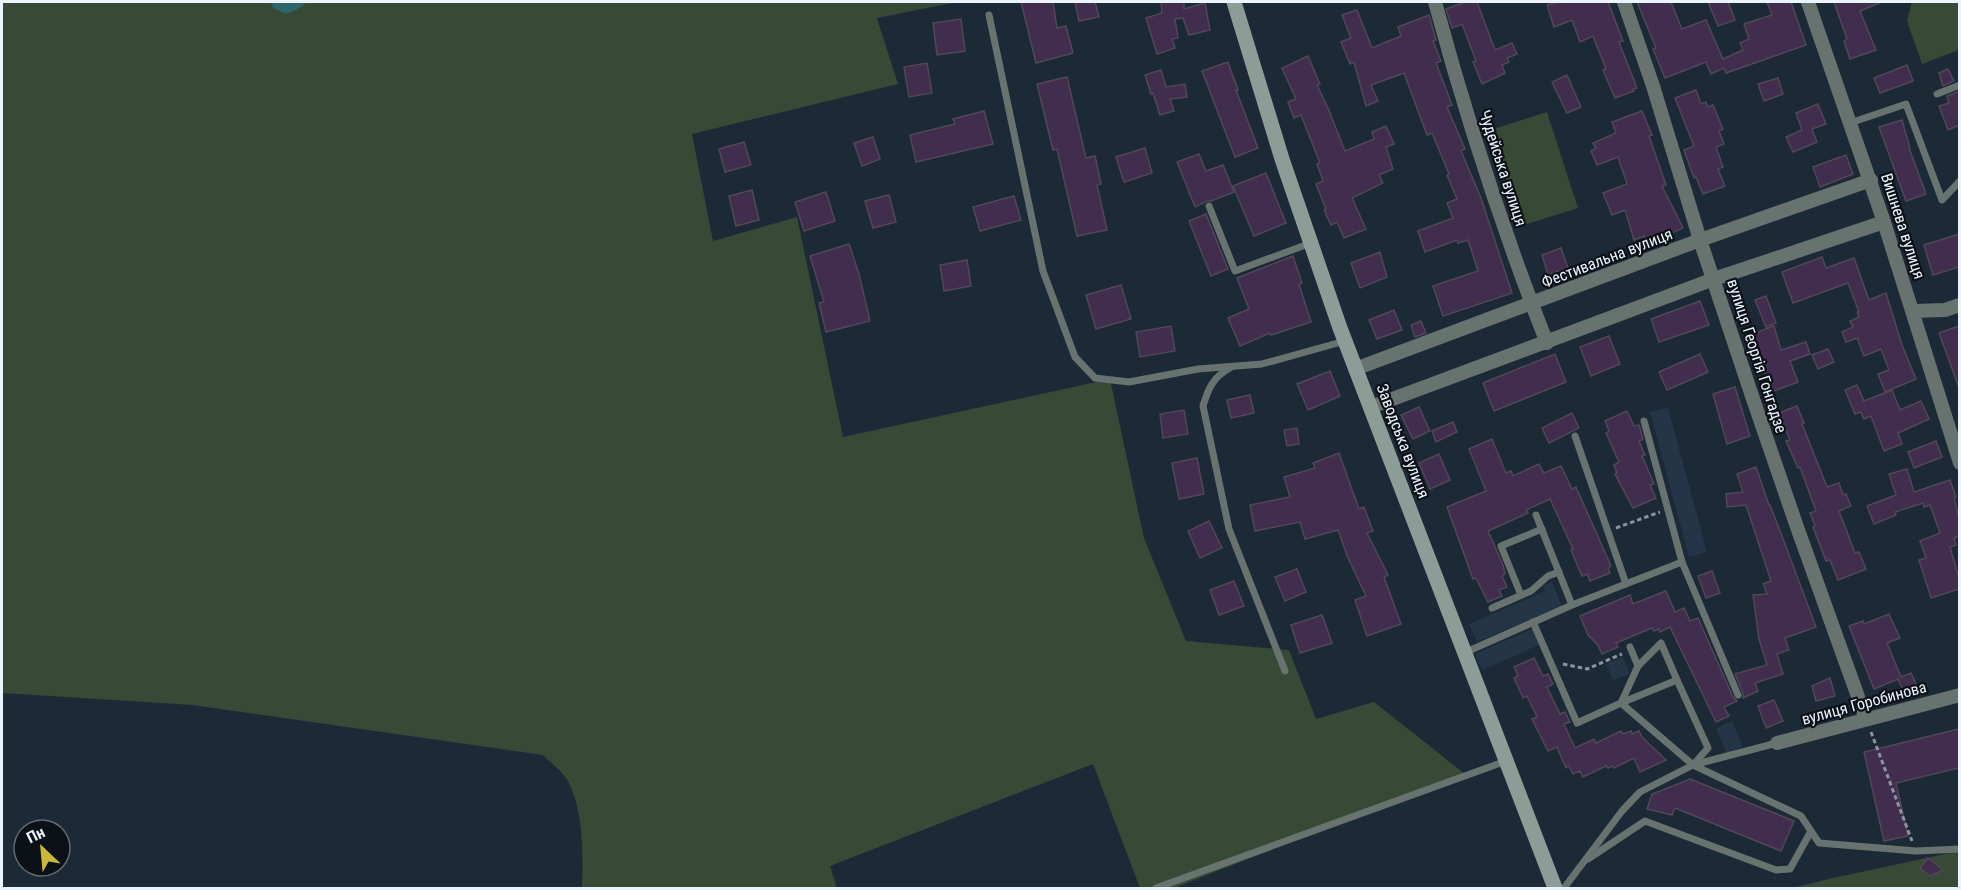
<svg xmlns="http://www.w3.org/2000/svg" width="1961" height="890" viewBox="0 0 1961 890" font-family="'Roboto Condensed',sans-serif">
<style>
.built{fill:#243547}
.green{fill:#364a36}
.water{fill:#2d666a}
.building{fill:#412d4d;stroke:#514757;stroke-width:1.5}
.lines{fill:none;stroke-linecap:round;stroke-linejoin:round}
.path{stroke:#8a949f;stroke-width:3;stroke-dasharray:4.5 3;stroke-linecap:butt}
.service{stroke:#68726e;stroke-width:7}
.minor{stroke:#68726e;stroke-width:14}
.secondary{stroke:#8c9c96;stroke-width:15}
.labels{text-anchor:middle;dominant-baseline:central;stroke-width:4.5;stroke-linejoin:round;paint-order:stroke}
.street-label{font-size:16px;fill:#ebf3fc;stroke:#0c1117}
</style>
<rect width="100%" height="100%" fill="#1c2936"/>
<g class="built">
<path d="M1668 408 1707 552 1689 557 1650 412Z"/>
<path d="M1552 582 1562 606 1477 642 1469 624 1545 591 1543 586Z"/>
<path d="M1532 629 1539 645 1482 670 1475 654Z"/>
<path d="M1623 657 1630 674 1613 680 1606 664Z"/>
<path d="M1732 721 1743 747 1727 754 1716 728Z"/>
</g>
<g class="green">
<path d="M2 2H270L273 8 298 9 308 2H957L877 18 898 84 692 134 713 241 797 217 843 437 1110 379 1144 538 1186 641 1289 650 1316 719 1374 702 1465 774 1174 888H1140L1093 764 830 866 837 888H582C583 855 584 807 566 778 561 770 550 762 543 755L192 705 2 693Z"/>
<path d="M1912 2H1959V50L1922 64 1907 21Z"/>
<path d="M1547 112 1578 208 1521 226 1490 130Z"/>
<path d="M1959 851V888H1792L1833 878Z"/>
</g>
<path class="water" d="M270 2H308L298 9 286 14 273 8Z"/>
<g class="building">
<path d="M1021 2H1053L1057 28 1066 26 1073 53 1036 63Z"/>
<path d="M1075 2H1095L1099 17 1079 21Z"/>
<path d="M1161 2H1184V9L1205 3 1210 30 1189 35 1183 18 1175 19 1178 38 1172 39 1175 48 1157 54 1146 18 1162 13Z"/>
<path d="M1465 2H1477L1495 50 1512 43 1517 54 1507 58 1509 62 1502 65 1505 73 1482 84 1473 62 1476 61 1462 24 1452 28 1446 9Z"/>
<path d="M1557 2H1608L1623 41 1619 42 1637 88 1633 89 1634 91 1615 98 1603 70 1606 69 1593 36 1580 42 1572 20 1554 27 1547 5Z"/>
<path d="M1637 2H1671L1682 29 1706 20 1723 59 1743 50 1740 43 1749 39 1744 24 1772 15 1767 2H1791L1806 45 1726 73 1724 68 1711 74 1706 62 1665 78 1653 49 1656 48Z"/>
<path d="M1708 2H1728L1735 20 1718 26Z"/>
<path d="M1834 2H1882L1860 11 1876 50 1850 59 1844 41 1847 39Z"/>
<path d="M1357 10 1372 48 1401 36 1398 27 1429 15 1436 40 1433 41 1441 61 1436 63 1452 105 1447 107 1465 149 1461 151 1481 198 1512 293 1443 316 1433 286 1478 271 1468 240 1458 243 1457 240 1425 252 1418 231 1453 218 1447 203 1457 199 1447 175 1449 174 1432 133 1427 135 1404 73 1371 85 1378 101 1366 106 1354 62 1350 64 1341 42 1351 38 1342 15Z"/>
<path d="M961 19 965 51 937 55 933 23Z"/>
<path d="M1308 56 1320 84 1317 85 1328 108 1345 151 1374 139 1372 132 1386 126 1394 144 1386 147 1393 169 1379 175 1383 183 1352 198 1366 229 1344 238 1337 222 1331 225 1324 210 1326 209 1316 184 1323 181 1317 164 1320 163 1301 115 1294 118 1288 102 1296 99 1282 68Z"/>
<path d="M1228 62 1238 90H1236L1258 148 1235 157 1202 71Z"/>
<path d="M927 63 932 93 909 97 904 67Z"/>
<path d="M1907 65 1913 81 1880 93 1874 78Z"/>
<path d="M1948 69 1954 81 1943 86 1939 73Z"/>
<path d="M1161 70 1166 87 1185 84 1187 97 1170 99 1174 111 1160 115 1153 93 1151 94 1145 75Z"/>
<path d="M1567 75 1581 107 1567 113 1552 82Z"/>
<path d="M1067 77 1086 158 1095 156 1101 184 1097 185 1107 230 1077 236 1057 149 1053 150 1037 84Z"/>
<path d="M1778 78 1783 94 1764 101 1758 84Z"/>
<path d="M1696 90 1701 104 1706 102 1708 107 1713 105 1723 129 1719 131 1724 144 1716 147 1723 167 1718 169 1725 186 1703 194 1696 177 1694 178 1684 150 1694 146 1675 98Z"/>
<path d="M1959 91V128L1957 126 1948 130 1939 106 1949 103 1947 96Z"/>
<path d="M1818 104 1826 124 1812 129 1817 142 1793 152 1786 137 1802 130 1796 113Z"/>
<path d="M984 111 993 144 916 162 910 135 955 124 953 119Z"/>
<path d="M1642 111 1652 135 1649 136 1666 185 1662 186 1683 228 1647 244 1644 236 1634 240 1625 210 1612 215 1603 193 1627 184 1618 157 1597 165 1591 151 1596 148 1593 143 1616 133 1612 122Z"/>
<path d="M1902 120 1910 148H1909L1926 194 1906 201 1879 127Z"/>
<path d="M873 137 880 159 862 166 854 143Z"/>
<path d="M744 142 751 165 725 172 719 149Z"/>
<path d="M1145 148 1152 173 1124 182 1116 157Z"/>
<path d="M1199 154 1206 171 1223 165 1234 192 1211 201H1207L1195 207 1177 162Z"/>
<path d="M1846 155 1853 174 1820 187 1813 167Z"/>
<path d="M1266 173 1286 223 1254 236 1233 186Z"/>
<path d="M752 190 759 220 736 226 729 196Z"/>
<path d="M826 192 835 221 804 231 795 202Z"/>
<path d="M889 195 896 222 873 228 865 201Z"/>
<path d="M1014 196 1021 220 980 231 973 207Z"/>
<path d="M1206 214 1228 269 1211 276 1189 221Z"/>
<path d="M1959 234V267L1933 275 1924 245Z"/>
<path d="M849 244 859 274 870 321 826 332 819 303 824 302 810 256Z"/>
<path d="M1561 248 1568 268 1548 275 1542 255Z"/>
<path d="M1380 252 1387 277 1360 288 1351 263Z"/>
<path d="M1293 256 1302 283 1299 284 1311 322 1271 335 1270 333 1240 346 1228 318 1249 309 1237 278Z"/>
<path d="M1822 257 1826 268 1854 258 1869 300 1886 293 1902 345 1916 379 1885 392 1878 374 1889 370 1881 349 1864 356 1857 338 1846 342 1842 332 1853 327 1850 321 1859 317 1857 312H1859L1848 283 1793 303 1782 272Z"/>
<path d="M967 260 971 286 944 291 940 265Z"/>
<path d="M1121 285 1131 319 1096 329 1086 295Z"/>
<path d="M1766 296 1776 323 1766 327 1755 300Z"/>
<path d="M1700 301 1709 325 1659 342 1651 319Z"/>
<path d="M1394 310 1402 330 1377 339 1369 320Z"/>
<path d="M1421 321 1426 333 1415 337 1411 325Z"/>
<path d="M1171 326 1175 351 1140 357 1136 332Z"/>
<path d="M1774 326 1781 350 1806 342 1810 354 1790 361 1798 382 1771 392 1752 334Z"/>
<path d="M1959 326V384L1958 385 1939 333Z"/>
<path d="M1609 336 1620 364 1591 376 1580 347Z"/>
<path d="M1828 349 1834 362 1818 369 1812 355Z"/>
<path d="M1555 354 1566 382 1494 411 1483 383Z"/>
<path d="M1700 354 1708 372 1667 390 1659 372Z"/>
<path d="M1330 371 1340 396 1308 410 1297 384Z"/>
<path d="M1857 385 1864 401 1892 390 1900 410 1921 401 1929 419 1898 433 1902 444 1884 451 1871 416 1864 419 1861 412 1855 414 1845 390Z"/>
<path d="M1735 387 1750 436 1727 444 1713 394Z"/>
<path d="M1250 395 1254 413 1231 418 1227 400Z"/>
<path d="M1797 406 1804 423 1802 424 1827 487 1839 483 1843 495 1846 494 1851 506 1839 511 1855 553 1859 552 1866 569 1838 580 1830 560 1826 561 1813 527 1815 526 1810 513 1816 511 1800 467 1798 468 1786 441 1790 440 1779 413Z"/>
<path d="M1419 407 1430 431 1413 439 1401 415Z"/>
<path d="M1184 410 1188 434 1163 438 1160 414Z"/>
<path d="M1627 411 1634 426 1639 425 1640 428 1643 439 1639 441 1645 455 1642 456 1654 484 1650 485 1656 498 1633 508 1615 474 1617 473 1614 465 1619 462 1606 433 1609 431 1605 421Z"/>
<path d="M1572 413 1579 428 1549 443 1542 428Z"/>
<path d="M1453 422 1457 432 1436 442 1432 431Z"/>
<path d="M1297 428 1299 444 1287 446 1284 430Z"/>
<path d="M1492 439 1506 473 1511 471 1513 476 1539 464 1544 473 1561 466 1572 489 1576 487 1611 566 1608 568 1610 573 1590 581 1587 574 1582 576 1571 550 1573 549 1550 499 1526 510 1528 513 1488 531 1503 565 1505 574 1502 576 1507 587 1499 590 1502 596 1488 602 1476 578 1473 579 1447 507 1486 491 1469 449Z"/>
<path d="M1936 441 1942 457 1914 468 1908 452Z"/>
<path d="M1339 453 1359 509 1364 507 1373 531 1367 533 1388 575 1384 577 1401 624 1367 636 1355 600 1366 596 1348 558 1338 530 1305 539 1300 522 1255 531 1250 505 1290 497 1284 477 1315 468 1313 463Z"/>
<path d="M1439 454 1450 480 1430 489 1419 463Z"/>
<path d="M1197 458 1204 494 1179 499 1172 463Z"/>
<path d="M1756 467 1769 505H1770L1782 536 1816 627 1785 638 1789 650 1777 654 1783 674 1755 683 1758 691 1743 698V693L1735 674 1767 665 1759 639 1753 595 1767 594 1763 584 1771 581 1746 505 1727 507 1726 494 1743 492 1737 474Z"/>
<path d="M1907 469 1914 492 1950 480 1956 497 1954 498 1959 518V536L1954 538 1956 545 1950 547 1959 578V589L1931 598 1919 560 1926 558 1920 541 1940 533 1930 505 1924 507 1923 503 1895 512 1896 515 1874 524 1867 506 1896 495 1889 474Z"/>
<path d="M1209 521 1222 548 1200 558 1188 531Z"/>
<path d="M1297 569 1306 592 1285 601 1275 577Z"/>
<path d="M1712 571 1720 593 1706 598 1698 576Z"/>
<path d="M1234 581 1244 606 1219 615 1210 590Z"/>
<path d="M1666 591 1675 612 1684 608 1690 621 1698 618 1733 697 1737 701 1724 707 1729 716 1716 722 1670 627 1660 632 1659 629 1654 631 1652 628 1616 643 1618 647 1602 654 1598 645 1588 635 1580 616 1630 595 1633 604Z"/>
<path d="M1889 614 1900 638 1887 643 1901 677 1911 673 1918 689 1905 695 1898 679 1874 689 1849 626 1863 621 1864 624Z"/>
<path d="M1322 615 1332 643 1300 653 1291 625Z"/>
<path d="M1534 658 1543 676 1548 674 1553 684 1547 687 1560 714 1565 712 1570 722 1564 724 1575 748 1594 739 1596 743 1621 731 1623 734 1631 731 1632 734 1639 731 1642 737 1666 760 1640 772 1634 758 1614 768 1613 766 1608 768 1606 766 1583 777 1580 771 1573 774 1569 766 1566 768 1557 747 1548 751 1532 719 1537 717 1527 696 1523 698 1514 678 1518 676 1514 667Z"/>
<path d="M1830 678 1835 696 1816 701 1812 686Z"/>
<path d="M1774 700 1783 721 1766 728 1758 706Z"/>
<path d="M1959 729V768L1896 783 1908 836 1884 841 1864 752Z"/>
<path d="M1690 779 1794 821 1781 851 1675 808 1672 815 1647 809 1652 794Z"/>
<path d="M1928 858 1943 870 1930 876 1920 868Z"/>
</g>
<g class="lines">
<g class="path">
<path d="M1616 528 1660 512"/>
<path d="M1563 664 1587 669 1622 654"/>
<path d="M1871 732 1912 841"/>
</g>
<g class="service">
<path d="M989 15 1043 271 1075 357 1095 378 1129 382 1198 369 1262 364 1345 341"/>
<path d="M1937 94 1960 85"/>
<path d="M1850 123 1906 104 1942 200 1960 181"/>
<path d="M1209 206 1235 271 1311 243"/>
<path d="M1230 368C1213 377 1208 389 1203 406L1229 529 1285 671"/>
<path d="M1644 421 1682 562 1738 695"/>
<path d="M1575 436 1626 584"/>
<path d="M1536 515 1572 605"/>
<path d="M1521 595 1501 546 1542 529"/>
<path d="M1492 608 1531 591 1548 576 1559 572"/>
<path d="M1533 622 1577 723 1621 703 1638 666 1661 643 1677 680"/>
<path d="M1630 647 1638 666"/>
<path d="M1464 653 1572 605 1682 562"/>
<path d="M1677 680 1708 748 1693 765 1621 703Z"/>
<path d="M1693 765 1777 743"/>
<path d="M1588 859 1645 821 1776 870 1790 869 1811 831"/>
<path d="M1156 888 1506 761"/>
<path d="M1564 888 1622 811 1640 792 1693 765 1801 816 1819 843 1916 851 1960 849"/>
</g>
<g class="minor">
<path d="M1435 2C1466 117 1503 231 1547 343"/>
<path d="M1624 2 1653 86 1700 240 1753 399 1797 527 1866 719"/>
<path d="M1808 2 1884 222 1960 463"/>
<path d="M1913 311 1945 310 1960 305"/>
<path d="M1355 369 1700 240 1871 180"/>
<path d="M1371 407 1714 279 1884 222"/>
<path d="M1777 743 1960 695"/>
</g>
<path class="secondary" d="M1234 2 1282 159 1340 328 1555 888"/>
</g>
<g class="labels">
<g class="street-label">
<text transform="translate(1503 168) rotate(72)">Чудейська вулиця</text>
<text transform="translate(1903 226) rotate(72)">Вишнева вулиця</text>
<text transform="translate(1607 258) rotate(-21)">Фестивальна вулиця</text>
<text transform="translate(1757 356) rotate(72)">вулиця Георгія Гонгадзе</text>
<text transform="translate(1403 441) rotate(69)">Заводська вулиця</text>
<text transform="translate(1864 703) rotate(-15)">вулиця Горобинова</text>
</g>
</g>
<rect width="1961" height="890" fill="none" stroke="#ebf3fc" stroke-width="6"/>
<g transform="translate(42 848) rotate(334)"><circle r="28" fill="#0c1117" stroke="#656b73" stroke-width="1.5"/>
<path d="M0-4.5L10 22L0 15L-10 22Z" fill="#cbba39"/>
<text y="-9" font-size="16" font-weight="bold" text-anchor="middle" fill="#ebf3fc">Пн</text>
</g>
</svg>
